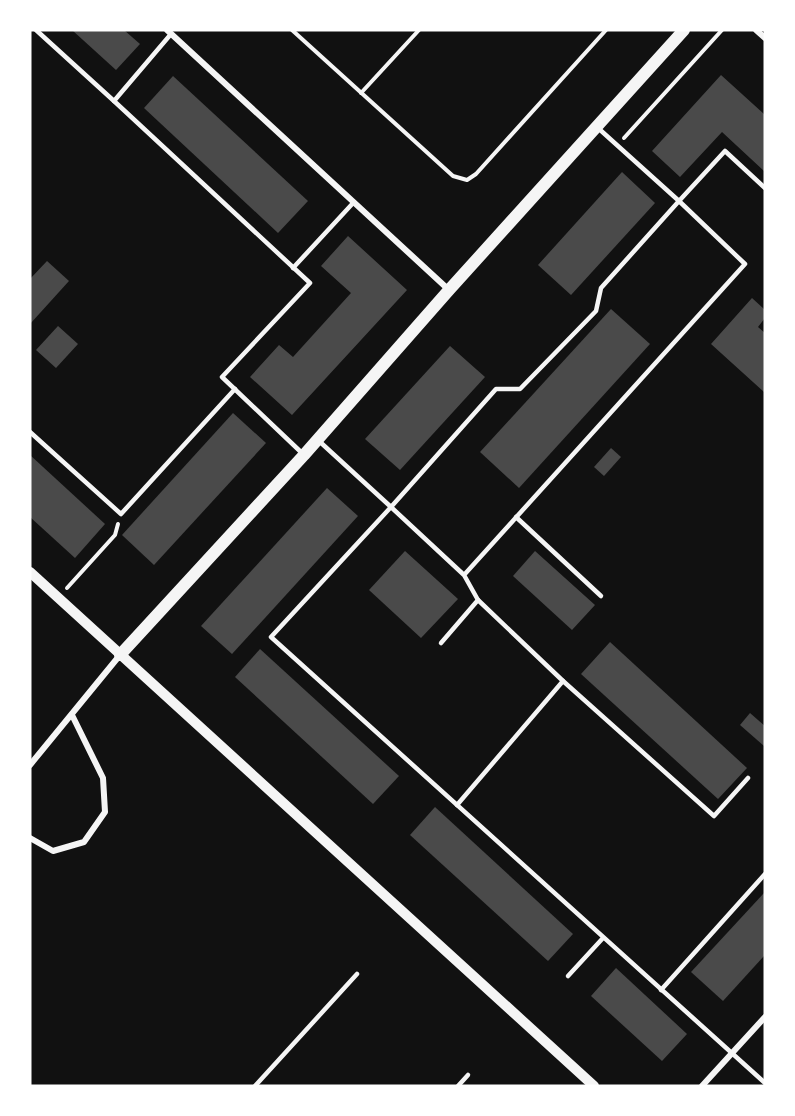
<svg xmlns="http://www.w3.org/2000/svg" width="795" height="1116" viewBox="0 0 795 1116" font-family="Barlow,sans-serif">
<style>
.building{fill:#4a4a4a}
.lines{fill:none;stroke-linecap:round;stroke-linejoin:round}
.path{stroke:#f5f5f5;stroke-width:4}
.service{stroke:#f5f5f5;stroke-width:4.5}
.minor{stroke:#f5f5f5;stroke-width:6}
.tertiary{stroke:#f5f5f5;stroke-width:10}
.secondary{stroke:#f5f5f5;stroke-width:12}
</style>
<rect width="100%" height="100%" fill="#111"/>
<g class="building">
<path d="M72 30H124L140 44 116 70Z"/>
<path d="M721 75 765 115V172L722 132 680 177 652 151Z"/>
<path d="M173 76 308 201 278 233 144 108Z"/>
<path d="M622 172 655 203 571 295 538 265Z"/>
<path d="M348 236 407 290 292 415 250 377 279 345 293 357 351 293 321 266Z"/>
<path d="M47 261 69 281 30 324V279Z"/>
<path d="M752 298 765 310V318L758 327 765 333V393L711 344Z"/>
<path d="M611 309 650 344 519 488 480 452Z"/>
<path d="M58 326 78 344 56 368 36 350Z"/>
<path d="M450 346 485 377 400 470 365 439Z"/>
<path d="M233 413 266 443 154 565 122 535Z"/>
<path d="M611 448 621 457 604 476 594 467Z"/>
<path d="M30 455 105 524 75 558 30 517Z"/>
<path d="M327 488 358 516 232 654 201 626Z"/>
<path d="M405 551 458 599 421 638 369 590Z"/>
<path d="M535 551 595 605 572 630 513 576Z"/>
<path d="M610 642 747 768 718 799 581 674Z"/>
<path d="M260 649 399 776 373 804 235 677Z"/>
<path d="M750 713 765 726V747L740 725Z"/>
<path d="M435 807 573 934 548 961 410 835Z"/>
<path d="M765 892V955L723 1001 691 972Z"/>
<path d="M616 968 687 1034 662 1061 591 996Z"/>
</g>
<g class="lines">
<g class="path">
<path d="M292 30 453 176 467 180 476 174 606 30"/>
<path d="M361 93 419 30"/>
<path d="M624 138 722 30"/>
<path d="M67 588 115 535 118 524"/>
</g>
<g class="service">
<path d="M36 30 114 101 171 34"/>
<path d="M114 101 310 283 222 377 303 454"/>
<path d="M598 128 679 201 725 151 765 188"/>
<path d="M293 268 354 202"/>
<path d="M30 432 121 514 235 389"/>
<path d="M319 441 391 507 271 637 765 1083"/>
<path d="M516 517 601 596"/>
<path d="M464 575 745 264 679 201 601 288 596 311 520 389H496L391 507 464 575 478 600 563 681 714 816 748 778"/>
<path d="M441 643 478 600"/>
<path d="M457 805 563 681"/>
<path d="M568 976 603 938"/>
<path d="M661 990 765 874"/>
<path d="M255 1086 357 974"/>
<path d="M458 1086 468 1075"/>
</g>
<g class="minor">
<path d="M167 30 449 290"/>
<path d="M756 30 765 38"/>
<path d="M30 765 120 655"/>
<path d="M30 838 53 851 84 842 105 812 103 778 72 715"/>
<path d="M702 1086 765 1017"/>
</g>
<path class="tertiary" d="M30 572 594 1086"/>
<path class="secondary" d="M120 655 304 455 449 290 684 30"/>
</g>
<rect width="795" height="1116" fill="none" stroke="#ffffff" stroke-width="63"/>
</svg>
